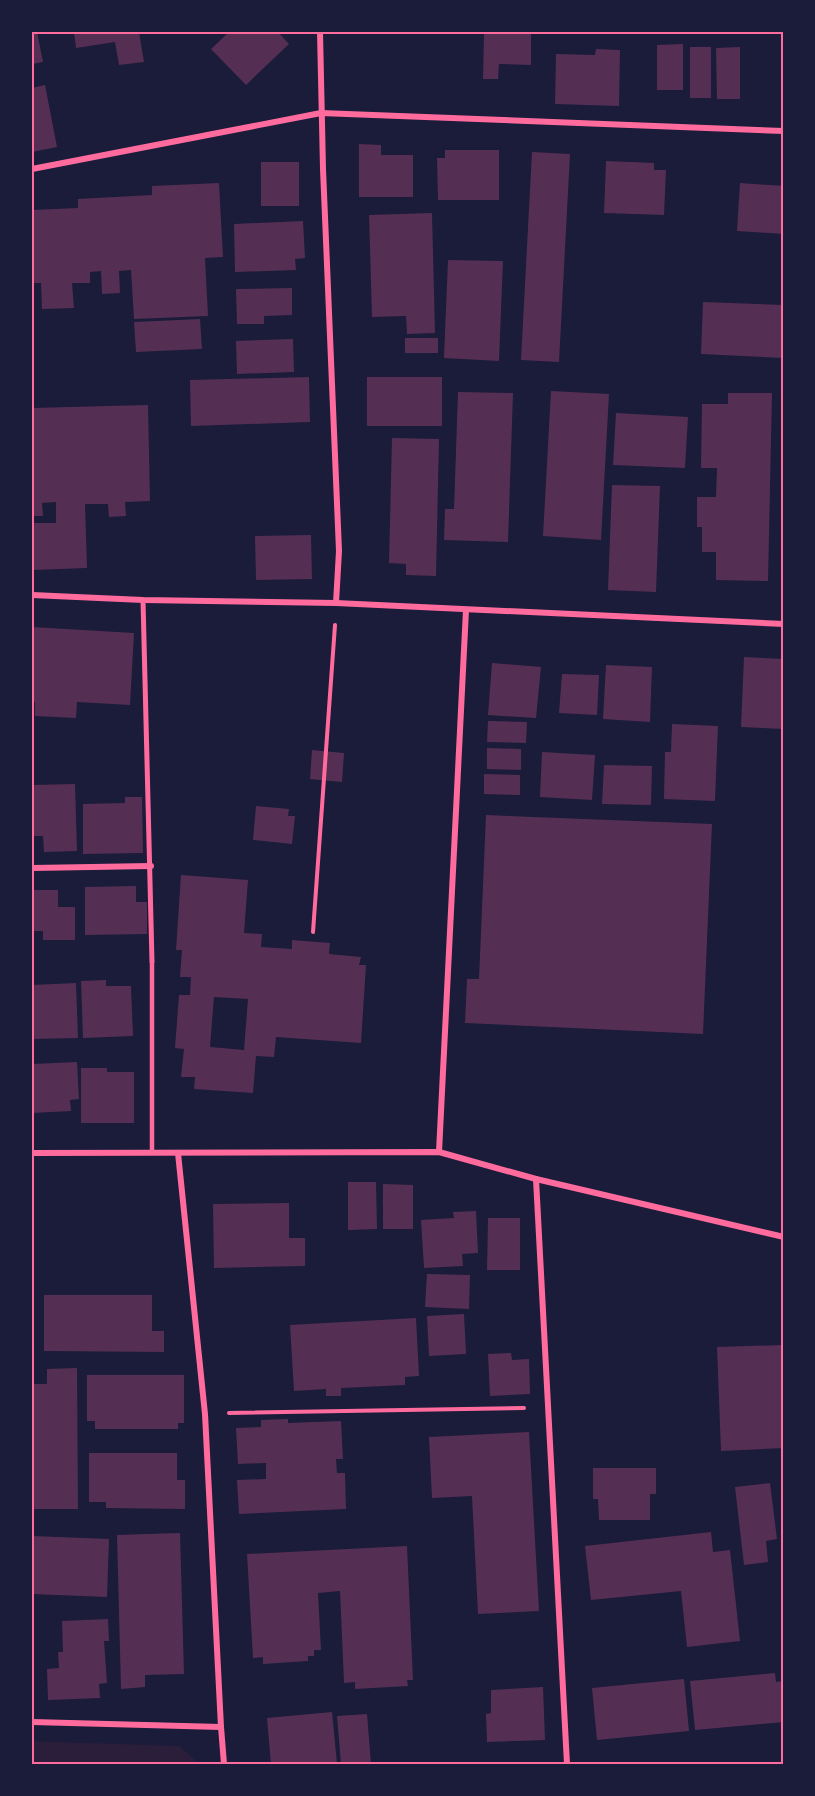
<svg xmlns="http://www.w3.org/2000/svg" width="815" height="1796" viewBox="0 0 815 1796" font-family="Arial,sans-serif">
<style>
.green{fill:#2a1e3b}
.building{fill:#542f53;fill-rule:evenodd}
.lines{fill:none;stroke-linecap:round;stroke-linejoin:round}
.path{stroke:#ff6b9d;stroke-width:4}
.service{stroke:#ff6b9d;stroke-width:4.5}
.pedestrian{stroke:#ff6b9d;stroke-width:5}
.minor{stroke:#ff6b9d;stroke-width:6}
.neatline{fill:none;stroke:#ff6b9d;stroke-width:2}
</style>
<rect width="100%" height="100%" fill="#1b1b3a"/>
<path class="green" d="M32 1741 179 1746 196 1761V1764H32Z"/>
<g class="building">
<path d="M32 32H37L43 62 32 64Z"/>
<path d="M74 32H139L144 62 119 65 115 42 76 48Z"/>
<path d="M229 32H278L289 44 246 85 211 49Z"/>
<path d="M484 32H531V65L499 64 498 79H483Z"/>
<path d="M683 44V90H657V45Z"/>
<rect x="690" y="47" width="21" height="51"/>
<path d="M740 47V99H717L716 48Z"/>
<path d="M596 49 620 50 619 106 555 104 556 54 595 55Z"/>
<path d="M45 85 57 147 32 152V88Z"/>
<path d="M359 144 381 145V155H413V197H359Z"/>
<path d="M445 150H499V200H438L437 158H445Z"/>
<path d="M532 152 570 154 559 362 521 360Z"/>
<path d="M606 161 654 163V170H666L664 215 604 213Z"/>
<rect x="261" y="162" width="38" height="44"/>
<path d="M219 183 223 257 205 258 208 316 134 319 131 270 119 271 120 293 102 294 101 271 90 272V283H72L74 308 42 309 41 283H32V210L78 208V199L152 195V186Z"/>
<path d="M740 183 784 186V234L737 231Z"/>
<path d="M432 213 435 333 407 334 406 316 372 317 369 215Z"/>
<path d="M303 221 305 258 295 259 296 270 235 272 234 224Z"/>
<path d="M448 260 503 261 499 361 444 358Z"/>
<path d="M292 288V315L264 316V324H237L236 289Z"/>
<path d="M703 302 784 305V358L701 354Z"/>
<path d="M200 319 202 349 136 352 134 322Z"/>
<rect x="405" y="338" width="33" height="15"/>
<path d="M293 339 294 372 237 374 236 341Z"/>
<path d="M309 377 310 422 191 426 190 380Z"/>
<rect x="367" y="377" width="75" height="49"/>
<path d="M551 391 609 394 601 540 543 536Z"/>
<path d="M458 392 513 393 508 542 444 540 445 509H454Z"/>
<path d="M728 393H772L768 581 716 580V552H702V527H697V497H716L717 468H701L702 404H728Z"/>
<path d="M148 405 150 501 125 502 126 516 109 517 108 504H85L87 568 32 570V523H56V502L42 503 43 516H32V408Z"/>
<path d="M616 413 688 417 685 468 613 465Z"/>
<path d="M392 438 439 439 436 576 406 575V564L389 563Z"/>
<path d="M612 485 660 486 656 592 608 590Z"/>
<path d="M311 535 312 579 256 580 255 536Z"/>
<path d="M32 627 134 633 130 705 77 702 76 718 35 716V702H32Z"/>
<path d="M744 657 784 659V729L741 727Z"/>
<path d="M492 663 541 667 536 718 488 715Z"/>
<path d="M606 665 652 667 650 722 603 719Z"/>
<path d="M562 674 599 675 597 715 559 713Z"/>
<path d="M488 721 527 722 526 743 487 742Z"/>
<path d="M672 724 718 726 715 801 664 799 665 752H671Z"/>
<path d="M487 748 521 749V770L487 769Z"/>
<path d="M312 750 344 753 342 782 310 779Z"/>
<path d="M542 752 595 755 592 800 540 797Z"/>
<path d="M604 765 652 766 651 805 602 804Z"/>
<path d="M484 774 520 775V795L484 794Z"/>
<path d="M75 784 77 851 44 852 43 836H32V785Z"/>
<path d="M125 797H142L143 853 83 854V804L125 803Z"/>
<path d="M256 806 289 809 288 816H295L292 844 253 840Z"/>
<path d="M486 815 712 824 703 1034 465 1023 467 979H479Z"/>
<path d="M181 875 248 880 244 933 262 934 261 947 292 949V940L330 943 329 954 361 957 359 965H366L361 1043 276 1037 274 1057 256 1056 253 1093 194 1089 195 1077H181L184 1049 175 1048 179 995H190L191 977H180L182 950H176ZM214 997 248 999 244 1050 210 1047Z"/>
<path d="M136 886V902H147V934L85 935V887Z"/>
<path d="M32 890H58V907H75V940H43V931H32Z"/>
<path d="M106 980V986H131L133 1036 83 1038 81 981Z"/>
<path d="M76 983 78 1038 32 1039V985Z"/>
<path d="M77 1062 79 1099 70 1100 71 1111 32 1113V1064Z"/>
<path d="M81 1068H107V1072H134V1123H81Z"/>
<path d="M348 1182H376L377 1229 348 1230Z"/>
<path d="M383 1184 413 1185V1229H383Z"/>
<path d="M289 1203V1238H305V1266L214 1268 213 1204Z"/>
<path d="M476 1211 478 1253 462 1254 463 1266 424 1268 421 1220 454 1218 453 1212Z"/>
<path d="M488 1218H520V1270H487Z"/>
<path d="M427 1274 470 1275 469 1309 425 1307Z"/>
<path d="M44 1295H152V1331H164V1352L44 1351Z"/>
<path d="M464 1314 466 1354 429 1356 427 1316Z"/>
<path d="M416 1318 419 1376 405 1377V1385L341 1388V1396H326V1389L294 1391 290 1325Z"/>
<path d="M784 1345V1448L721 1451 717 1347Z"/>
<path d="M511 1353 512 1360 529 1359 530 1394 490 1396 488 1354Z"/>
<path d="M77 1368 78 1509H32V1384H47V1369Z"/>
<path d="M87 1375H184V1423H178V1429H95V1421H87Z"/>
<path d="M288 1419V1423L341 1421 343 1459H336L337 1473H345L346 1509 239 1514 237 1480 266 1479V1463L238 1464 236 1428 261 1427V1420Z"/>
<path d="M529 1432 539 1611 478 1614 472 1496 432 1498 429 1437Z"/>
<path d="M89 1453H177V1480H185V1509L106 1508V1502H89Z"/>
<path d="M593 1468H656V1494H650V1520H599L598 1499H593Z"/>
<path d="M770 1483 777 1539 766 1541 768 1562 744 1565 735 1487Z"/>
<path d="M711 1532 713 1552 730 1550 740 1641 687 1647 681 1591 591 1600 585 1546Z"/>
<path d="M180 1533 184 1674 145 1675V1687L121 1689 117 1535Z"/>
<path d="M32 1536 109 1539 107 1597 32 1594Z"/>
<path d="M407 1546 413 1680H407L408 1686 355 1689V1682L344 1683 340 1591 318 1593 321 1650H314V1656H308V1661L263 1664V1657L253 1658 247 1554Z"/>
<path d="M108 1619 109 1641H104L107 1683 99 1684 100 1698 48 1700 47 1669 59 1668 58 1652H63L62 1621Z"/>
<path d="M775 1673 776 1682 784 1681V1722L695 1730 690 1681Z"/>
<path d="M684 1679 689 1731 597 1740 592 1688Z"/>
<path d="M543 1687 545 1740 487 1742 486 1714 491 1713V1690Z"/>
<path d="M332 1712 337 1764H271L267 1718Z"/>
<path d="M367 1714 371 1764H341L337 1716Z"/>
</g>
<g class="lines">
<g class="path">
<path d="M313 932 335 625"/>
<path d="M229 1413 524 1408"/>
</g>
<path class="service" d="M152 962V1153"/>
<path class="pedestrian" d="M143 600 152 962"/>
<g class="minor">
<path d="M320 32 323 169 339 551 336 603"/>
<path d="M32 169 321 113 784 131"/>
<path d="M32 595 143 600 336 603 784 624"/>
<path d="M32 868 151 866"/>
<path d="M439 1152 466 610"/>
<path d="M32 1153 439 1152 536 1179 784 1237"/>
<path d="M178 1153 205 1414 221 1727"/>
<path d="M536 1179 567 1764"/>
<path d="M32 1722 221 1727 224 1764"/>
</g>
</g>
<rect width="815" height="1796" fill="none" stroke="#1b1b3a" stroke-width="66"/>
<rect x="33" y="33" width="749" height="1730" class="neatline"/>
</svg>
